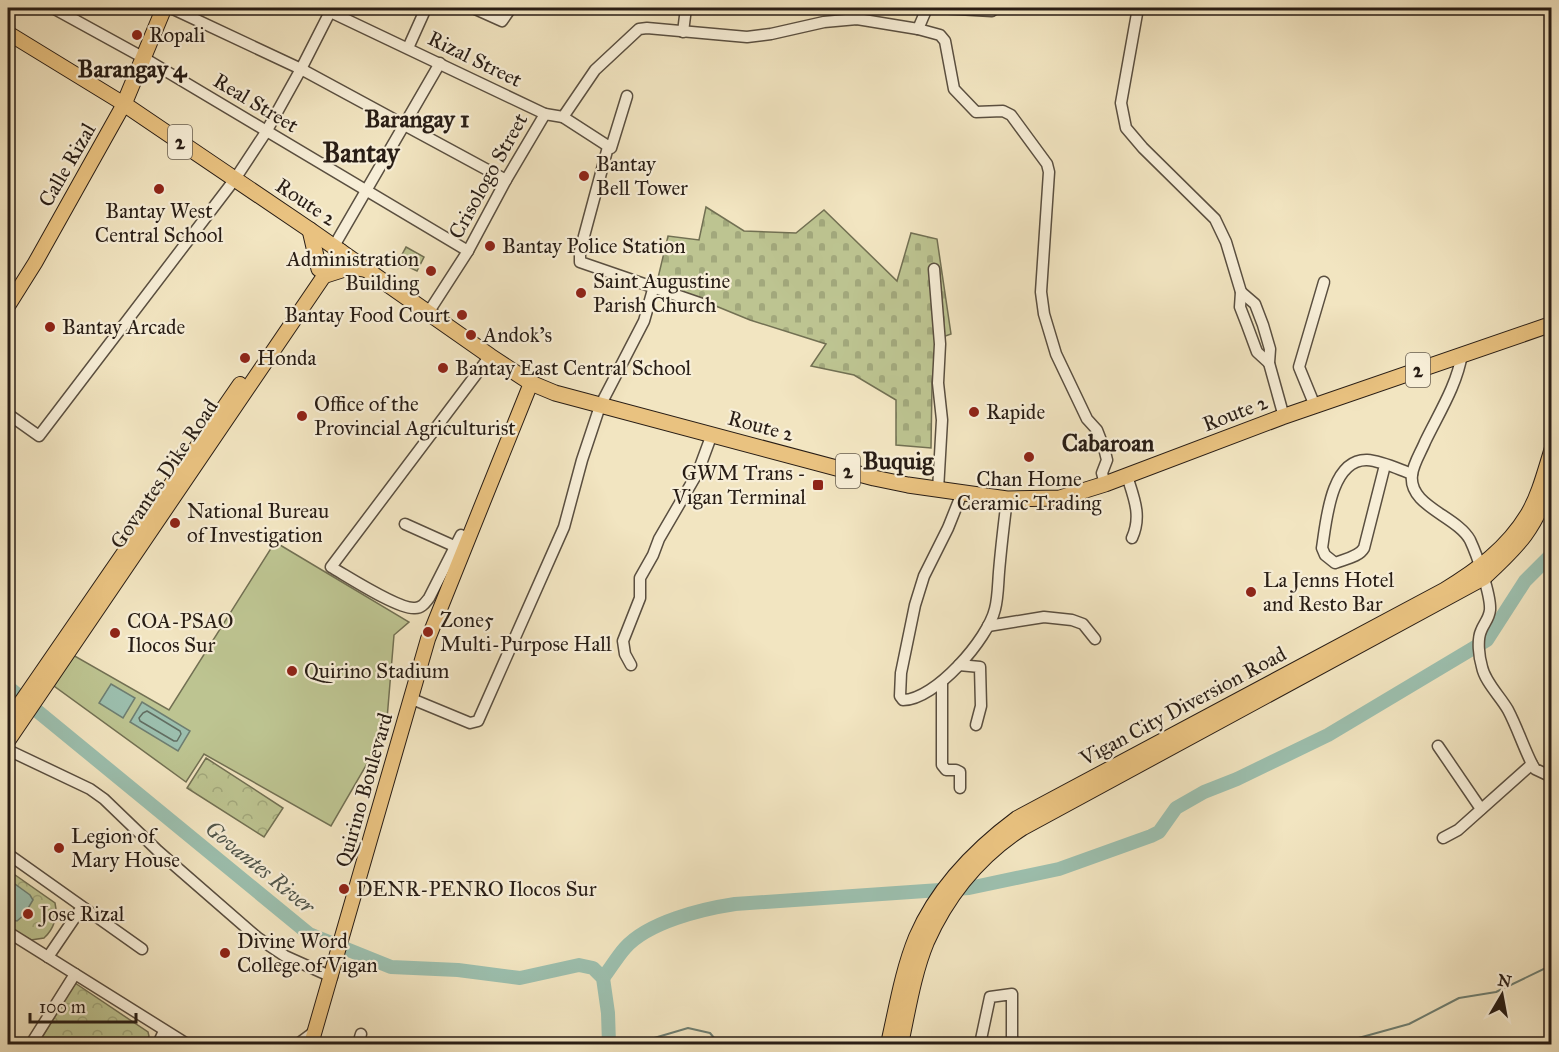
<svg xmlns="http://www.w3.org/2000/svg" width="1559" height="1052" viewBox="0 0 1559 1052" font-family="'IM FELL Great Primer',serif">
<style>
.grass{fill:url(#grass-dots);stroke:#727053;stroke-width:1.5}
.forest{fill:url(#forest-crowns);stroke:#727053;stroke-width:1.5}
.cemetery{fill:url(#cemetery-stones);stroke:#727053;stroke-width:1.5}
.pitch{fill:#bdc491;stroke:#727053;stroke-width:1.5}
.water{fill:#9cbfae;stroke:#6e7e71;stroke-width:1.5}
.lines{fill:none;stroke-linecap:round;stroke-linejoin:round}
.shore{stroke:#626e62;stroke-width:1.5}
.stream{stroke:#6e7e71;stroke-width:2}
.river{stroke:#9cbfae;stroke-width:14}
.minor-casing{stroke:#5a4f40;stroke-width:13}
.major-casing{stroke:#281d15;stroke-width:16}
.highway-casing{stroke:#281d15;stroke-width:17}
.minor{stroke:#f7eed7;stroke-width:10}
.major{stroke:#e9c280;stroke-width:14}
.highway{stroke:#e9c280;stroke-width:15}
.poi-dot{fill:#8f2418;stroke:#f7eed7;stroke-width:2}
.labels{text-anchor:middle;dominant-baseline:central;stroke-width:4.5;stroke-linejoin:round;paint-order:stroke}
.shield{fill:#f7eed7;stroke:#665c4f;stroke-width:1.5}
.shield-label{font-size:20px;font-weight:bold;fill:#281d15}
.poi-label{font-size:21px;fill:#281d15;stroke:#f7eed7;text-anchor:start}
.street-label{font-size:21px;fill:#281d15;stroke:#f7eed7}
.water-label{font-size:22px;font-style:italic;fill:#51564b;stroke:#f7eed7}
.quarter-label{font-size:24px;font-weight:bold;fill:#281d15;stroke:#f7eed7}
.district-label{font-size:27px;font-weight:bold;fill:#281d15;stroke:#f7eed7}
</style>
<defs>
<pattern id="grass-dots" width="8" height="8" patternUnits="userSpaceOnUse" patternTransform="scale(1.5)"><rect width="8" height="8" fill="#bdc491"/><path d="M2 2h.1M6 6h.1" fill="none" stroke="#a2a87c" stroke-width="1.8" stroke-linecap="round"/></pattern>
<pattern id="forest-crowns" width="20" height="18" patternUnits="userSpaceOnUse" patternTransform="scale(1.5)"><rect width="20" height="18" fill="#bdc491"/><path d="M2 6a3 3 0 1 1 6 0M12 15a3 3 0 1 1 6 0" fill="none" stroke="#a2a87c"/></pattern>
<pattern id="cemetery-stones" width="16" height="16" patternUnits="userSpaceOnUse" patternTransform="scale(1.5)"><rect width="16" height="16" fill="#bdc491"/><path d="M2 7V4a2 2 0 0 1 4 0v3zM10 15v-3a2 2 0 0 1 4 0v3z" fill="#a2a87c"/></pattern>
</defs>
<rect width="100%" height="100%" fill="#f2e5c1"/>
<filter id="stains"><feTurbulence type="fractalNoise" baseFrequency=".00333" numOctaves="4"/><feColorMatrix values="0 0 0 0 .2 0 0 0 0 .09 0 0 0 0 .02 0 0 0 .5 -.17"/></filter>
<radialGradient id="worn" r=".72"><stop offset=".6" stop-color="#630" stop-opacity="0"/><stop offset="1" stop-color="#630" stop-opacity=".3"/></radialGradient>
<path class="grass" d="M406 247 424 257 417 271 398 262Z"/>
<g class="forest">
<path d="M206 758 283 808 264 837 187 788Z"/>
<path d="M8 870 55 903C58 916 54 929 44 938L31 940 8 927Z"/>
<path d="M75 983 148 1032 149 1036 144 1044H38Z"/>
</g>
<path class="cemetery" d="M706 207 744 231 796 233 824 210 897 281 911 233 937 239 951 334 937 339 932 383 931 448 896 445V400L854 375 811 366 826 344 750 320 657 282 668 236 699 240Z"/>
<path class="pitch" d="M275 542 409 622 394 635 386 731 331 826 204 754 186 782 54 686 73 655 169 710Z"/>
<g class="water">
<path d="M111 684 135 698 123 718 99 703Z"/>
<path d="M142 702 190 731 178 751 130 722Z"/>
<path d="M8 879 30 895 33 900 24 915 17 921 8 919Z"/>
</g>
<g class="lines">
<path class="shore" d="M147 711 180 731 181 734 177 741H174L140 721 139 718 143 713Z"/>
<g class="stream">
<path d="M610 1043 644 1041 688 1028 710 1033 719 1044"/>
<path d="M1092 1044 1095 1043 1106 1044"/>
<path d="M1140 1044H1148"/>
<path d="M1313 1044 1344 1042 1409 1024 1459 998 1496 992 1552 965"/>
</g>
<g class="river">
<path d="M8 687 309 934 391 967 458 970 520 978 579 965 593 968 603 978 608 1013 609 1044"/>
<path d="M603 978C610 969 617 957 625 948 648 922 702 909 735 904L969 888 1059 869 1151 836 1159 832 1176 808 1204 792 1237 779 1328 735 1487 640 1525 581 1552 554"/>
</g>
<defs>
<g id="minor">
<path d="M53 8 144 58 468 251"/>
<path d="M171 8 301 69 506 180"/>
<path d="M322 8 545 114"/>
<path d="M473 8 502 21 511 8"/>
<path d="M939 8 992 11"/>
<path d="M1138 8 1121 103 1126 128 1143 148 1215 219 1226 242 1241 292 1240 307 1247 325 1257 352 1269 363"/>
<path d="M857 19 862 8"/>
<path d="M918 29 927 8"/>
<path d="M683 32 686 8"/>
<path d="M408 48 426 8"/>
<path d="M563 117 611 148 627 96"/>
<path d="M608 147 580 251V262L705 305"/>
<path d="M334 246 440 63"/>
<path d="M934 269 940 344 938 383 942 420 938 490"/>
<path d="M1241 292 1255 304 1263 325 1270 349 1269 363 1284 417"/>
<path d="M428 313 468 251 506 180 545 114 563 117 595 70 639 29 647 28 747 37 771 34 824 22 857 19 918 29 940 35 945 41 954 89 976 112 1003 111 1011 115 1047 164 1049 172 1041 292 1044 314 1056 354 1087 419 1097 430 1104 448 1107 460 1102 473 1105 484"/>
<path d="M1462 354C1457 385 1439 413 1425 442 1421 452 1413 464 1412 475 1408 506 1457 516 1470 540 1477 555 1491 595 1490 610 1489 619 1484 623 1481 631 1477 640 1479 657 1482 667 1485 682 1500 696 1508 710 1517 727 1523 746 1532 764L1535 769 1552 777"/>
<path d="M1315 406 1299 367 1324 282"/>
<path d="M8 414 39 436 235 179 266 132 301 69 332 8"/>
<path d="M1385 465 1364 548C1359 557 1345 559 1335 563L1325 555 1322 548C1326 524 1330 459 1367 460 1382 461 1398 469 1412 474"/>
<path d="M1127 476C1134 498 1142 516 1132 538"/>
<path d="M962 493 948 528 924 576 915 605 901 673 900 696 903 700C935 700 988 639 995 609 998 598 998 584 999 572 1001 548 1004 523 1007 499"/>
<path d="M405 524 454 546"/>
<path d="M461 535 429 598C425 603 422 608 415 608 399 610 347 576 331 567L490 356"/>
<path d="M988 626 1044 617 1072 620 1083 624 1095 639"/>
<path d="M631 665 625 654 623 641 640 598V578L653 555 659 539 698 472 712 434"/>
<path d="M959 665 980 667 981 706 976 725"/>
<path d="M942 682V765L946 770H956L960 772V788"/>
<path d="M412 699 470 723 478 721 564 527 582 460 600 406 644 321 654 286"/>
<path d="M1438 746 1481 809"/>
<path d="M8 750 90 789 104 799 158 851 258 938 285 956 332 977"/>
<path d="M1443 838 1458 830 1532 764"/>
<path d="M8 854 142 949"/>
<path d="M8 932 187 1044"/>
<path d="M48 957 82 907"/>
<path d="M8 1042 11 1044"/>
<path d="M31 1044 75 974"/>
<path d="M158 1044 164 1031"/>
<path d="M298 1044 314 1032"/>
<path d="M358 1044 361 1034"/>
<path d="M980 1044 990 997 1012 994V1044"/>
</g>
<g id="major">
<path d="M8 33 124 104 35 263 8 306"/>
<path d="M8 721 240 384"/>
<path d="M8 741 341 251"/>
<path d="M311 1044 428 639 531 383"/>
<path d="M888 1044C896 1009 902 971 916 937 937 888 974 850 1017 818L1444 590C1477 570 1507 548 1527 515 1539 495 1545 470 1552 448"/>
<path d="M901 1044C908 1012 914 973 927 942 948 895 980 856 1023 828L1484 578C1521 544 1534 530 1552 482"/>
</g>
<g id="highway">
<path d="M164 8 124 104 310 230 490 356 531 383 555 393 874 478 908 485 1007 499 1060 498 1105 484 1282 417 1552 324"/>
<path d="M310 230 319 269"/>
<path d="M326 275 351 267 364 269"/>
</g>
</defs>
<use href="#minor" class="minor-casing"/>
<use href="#major" class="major-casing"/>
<use href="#highway" class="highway-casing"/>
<use href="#minor" class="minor"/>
<use href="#major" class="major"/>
<use href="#highway" class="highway"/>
</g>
<g class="poi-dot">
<circle cx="137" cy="35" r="6"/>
<circle cx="584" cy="176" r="6"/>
<circle cx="159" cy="189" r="6"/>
<circle cx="490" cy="246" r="6"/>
<circle cx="431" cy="271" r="6"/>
<circle cx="581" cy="293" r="6"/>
<circle cx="462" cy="315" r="6"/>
<circle cx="50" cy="327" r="6"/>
<circle cx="471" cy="335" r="6"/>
<circle cx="245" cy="358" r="6"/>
<circle cx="443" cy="368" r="6"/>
<circle cx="974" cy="412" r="6"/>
<circle cx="302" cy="416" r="6"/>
<circle cx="1029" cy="457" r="6"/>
<rect x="812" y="479" width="12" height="12" rx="3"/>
<circle cx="175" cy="523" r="6"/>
<circle cx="1251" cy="592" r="6"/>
<circle cx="428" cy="632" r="6"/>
<circle cx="115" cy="633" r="6"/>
<circle cx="292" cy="671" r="6"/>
<circle cx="59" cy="848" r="6"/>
<circle cx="344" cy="889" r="6"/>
<circle cx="28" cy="914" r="6"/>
<circle cx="225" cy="953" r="6"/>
</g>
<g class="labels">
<g class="shield">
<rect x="168" y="125" width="24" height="34" rx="4.5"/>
<rect x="1406" y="353" width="24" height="34" rx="4.5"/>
<rect x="836" y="454" width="24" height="34" rx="4.5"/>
</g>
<g class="shield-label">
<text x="180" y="142">2</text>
<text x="1418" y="370">2</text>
<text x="848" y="471">2</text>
</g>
<g class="poi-label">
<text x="149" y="35">Ropali</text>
<text x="596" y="164">Bantay<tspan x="596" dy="24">Bell Tower</tspan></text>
<text x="159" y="211" text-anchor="middle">Bantay West<tspan x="159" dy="24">Central School</tspan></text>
<text x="502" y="246">Bantay Police Station</text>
<text x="419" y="259" text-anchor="end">Administration<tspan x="419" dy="24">Building</tspan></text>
<text x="593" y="281">Saint Augustine<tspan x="593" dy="24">Parish Church</tspan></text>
<text x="450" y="315" text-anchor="end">Bantay Food Court</text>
<text x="62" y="327">Bantay Arcade</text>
<text x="483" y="335">Andok's</text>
<text x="257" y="358">Honda</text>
<text x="455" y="368">Bantay East Central School</text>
<text x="314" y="404">Office of the<tspan x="314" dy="24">Provincial Agriculturist</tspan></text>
<text x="986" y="412">Rapide</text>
<text x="806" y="473" text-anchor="end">GWM Trans -<tspan x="806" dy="24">Vigan Terminal</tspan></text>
<text x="1029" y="479" text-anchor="middle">Chan Home<tspan x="1029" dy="24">Ceramic Trading</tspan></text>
<text x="187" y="511">National Bureau<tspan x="187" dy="24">of Investigation</tspan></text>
<text x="1263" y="580">La Jenns Hotel<tspan x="1263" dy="24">and Resto Bar</tspan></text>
<text x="440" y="620">Zone5<tspan x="440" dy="24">Multi-Purpose Hall</tspan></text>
<text x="127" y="621">COA-PSAO<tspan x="127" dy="24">Ilocos Sur</tspan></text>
<text x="304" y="671">Quirino Stadium</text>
<text x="71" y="836">Legion of<tspan x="71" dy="24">Mary House</tspan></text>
<text x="356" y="889">DENR-PENRO Ilocos Sur</text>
<text x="40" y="914">Jose Rizal</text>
<text x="237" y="941">Divine Word<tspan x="237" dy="24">College of Vigan</tspan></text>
</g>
<g class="street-label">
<text transform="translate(475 59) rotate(26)">Rizal Street</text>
<text transform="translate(256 103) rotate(31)">Real Street</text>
<text transform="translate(67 165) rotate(-60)">Calle Rizal</text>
<text transform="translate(488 176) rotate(-61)">Crisologo Street</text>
<text transform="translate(306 202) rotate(34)">Route 2</text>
<text transform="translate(1235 413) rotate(-21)">Route 2</text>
<text transform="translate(761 426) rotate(15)">Route 2</text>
<text transform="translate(164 474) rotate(-56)">Govantes Dike Road</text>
<text transform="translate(1183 706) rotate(-28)">Vigan City Diversion Road</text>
<text transform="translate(364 790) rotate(-74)">Quirino Boulevard</text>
</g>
<g class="water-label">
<text transform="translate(260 867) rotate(39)">Govantes River</text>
</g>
<g class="quarter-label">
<text x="132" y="69">Barangay 4</text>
<text x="417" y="119">Barangay 1</text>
<text x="1108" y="443">Cabaroan</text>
<text x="898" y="461">Buquig</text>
</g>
<g class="district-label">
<text x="361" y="152">Bantay</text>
</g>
</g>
<rect width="1559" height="1052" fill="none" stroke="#f2e5c1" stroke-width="30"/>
<rect x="9" y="9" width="1541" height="1034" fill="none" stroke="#281d15" stroke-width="3"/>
<rect x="15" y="15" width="1529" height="1022" fill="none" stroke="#281d15" stroke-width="1.5"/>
<g transform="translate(1502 995) rotate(10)" stroke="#f7eed7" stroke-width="4.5" paint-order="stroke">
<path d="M0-4.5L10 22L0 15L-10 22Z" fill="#281d15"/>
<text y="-9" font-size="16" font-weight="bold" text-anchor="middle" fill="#281d15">N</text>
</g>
<path d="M30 1013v9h106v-9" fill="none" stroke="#281d15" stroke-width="3"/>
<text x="39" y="1013" font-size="18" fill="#281d15" stroke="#f7eed7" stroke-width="4.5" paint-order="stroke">100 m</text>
<rect width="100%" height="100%" filter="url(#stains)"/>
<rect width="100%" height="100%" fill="url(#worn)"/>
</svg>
